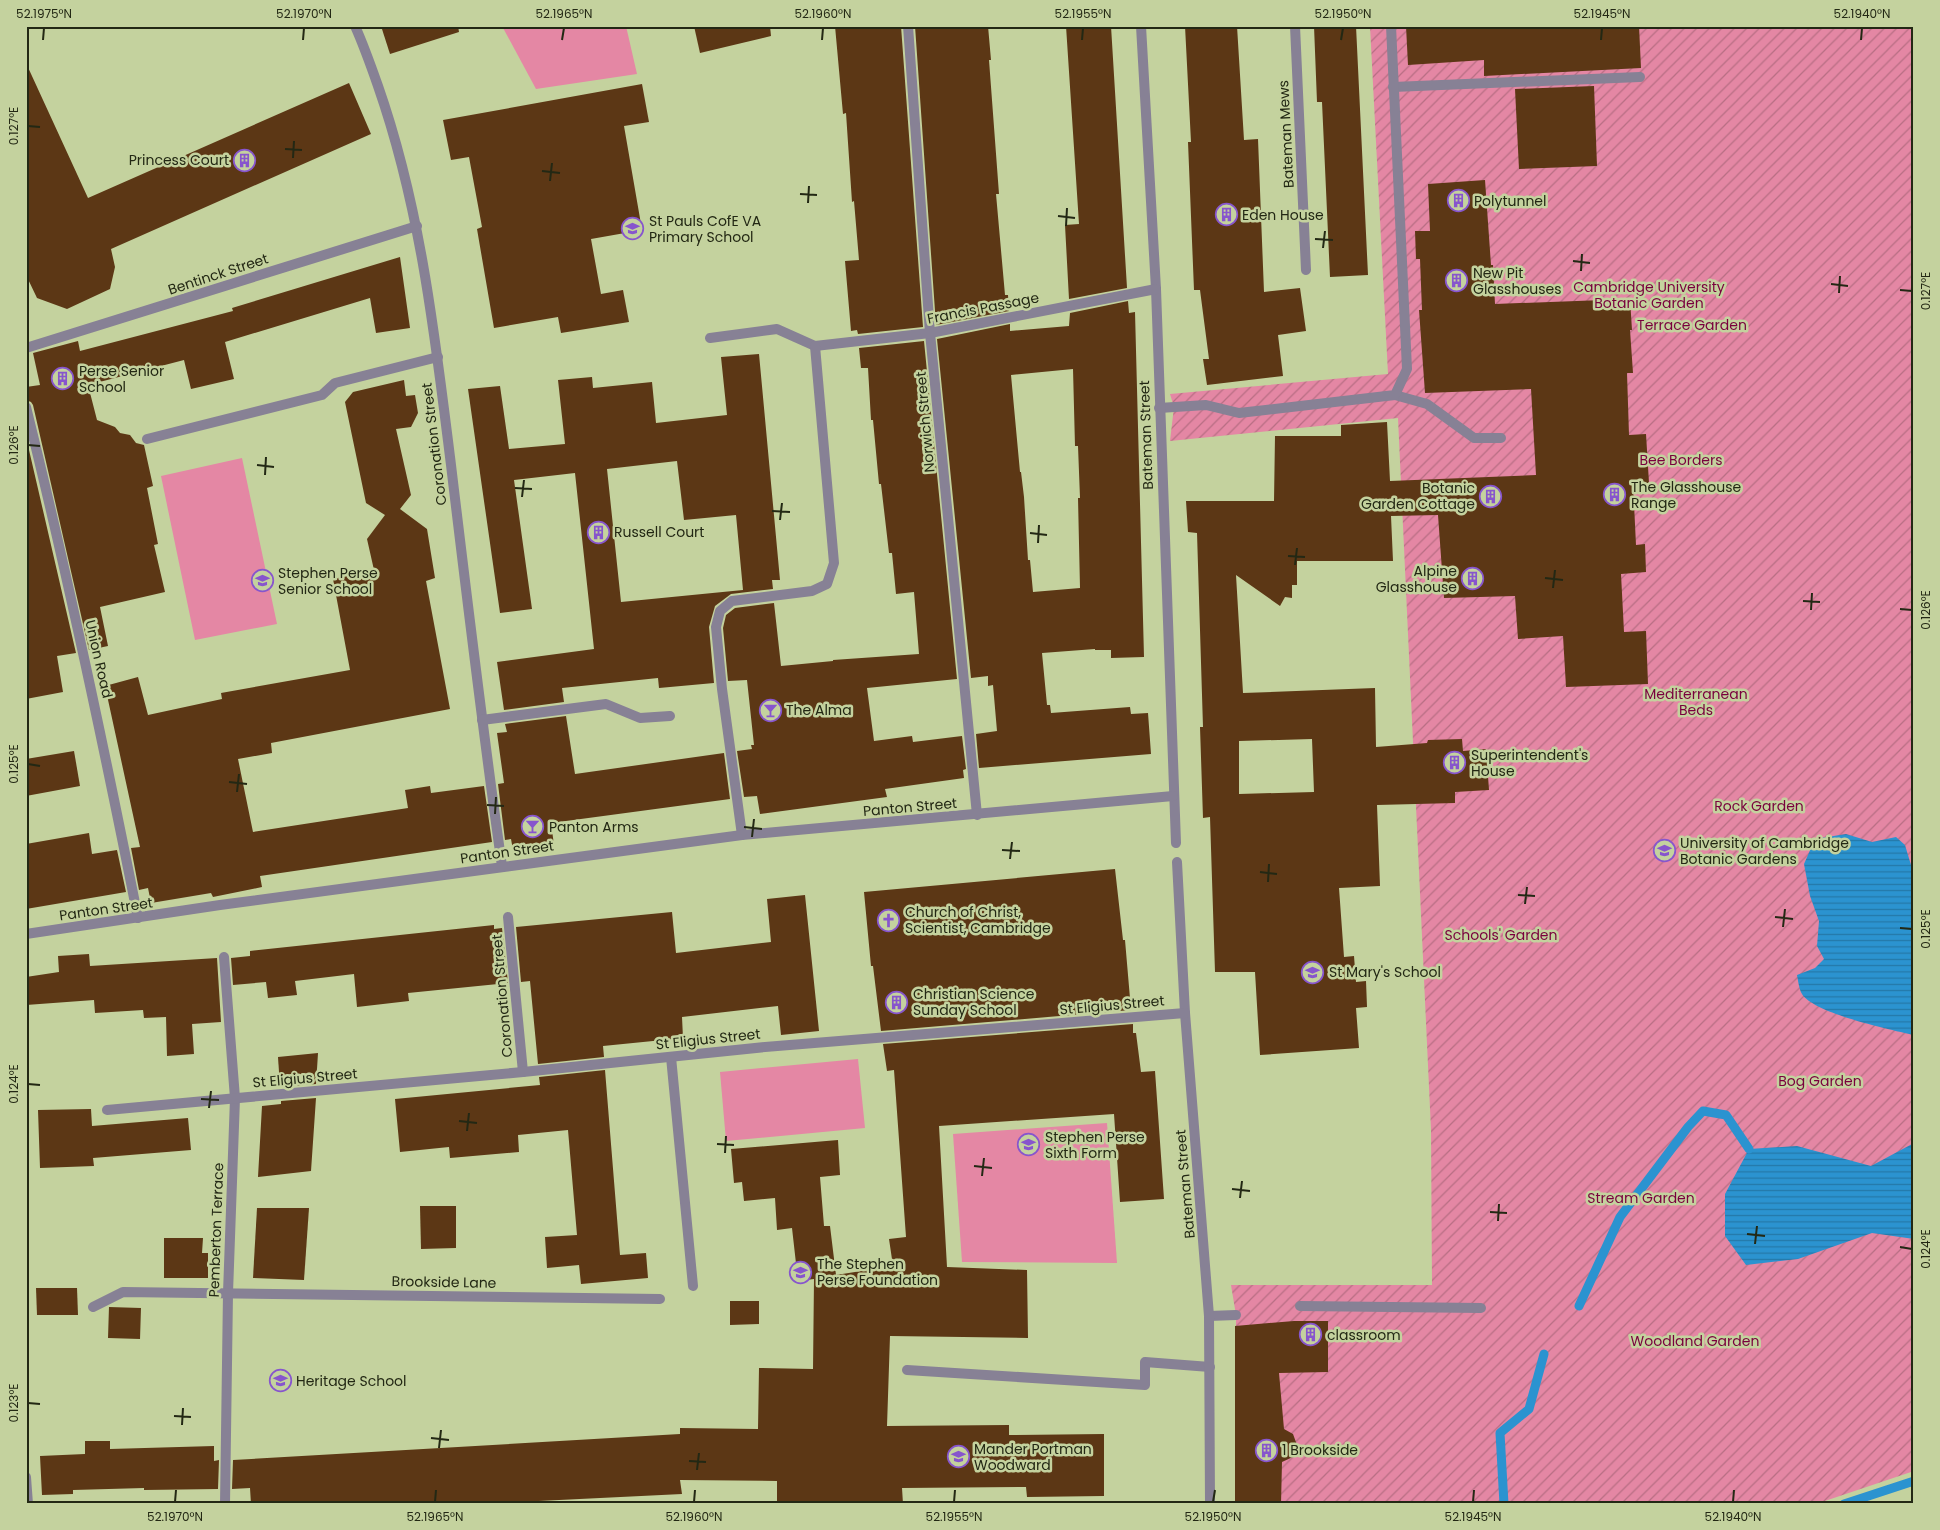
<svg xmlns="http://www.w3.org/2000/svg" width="1940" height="1530" viewBox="0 0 1940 1530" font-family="Poppins,sans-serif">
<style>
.green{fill:#e487a4}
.garden{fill:url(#garden-furrows)}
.water{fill:url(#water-rules)}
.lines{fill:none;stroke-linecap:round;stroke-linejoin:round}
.stream{stroke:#2b93d0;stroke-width:9}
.building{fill:#5c3715;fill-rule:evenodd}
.lane{stroke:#878195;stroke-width:10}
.street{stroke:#878195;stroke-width:10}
.ticks{fill:none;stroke:#232814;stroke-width:2}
.labels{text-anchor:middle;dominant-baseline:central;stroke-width:5;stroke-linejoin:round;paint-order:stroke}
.street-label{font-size:14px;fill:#232814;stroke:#c4d29e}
.poi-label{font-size:14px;fill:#232814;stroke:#c4d29e;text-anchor:start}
.park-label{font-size:14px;fill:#79003d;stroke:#c4d29e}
.neatline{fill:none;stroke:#232814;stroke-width:2}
.ticks-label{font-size:12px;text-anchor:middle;fill:#232814}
</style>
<defs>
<pattern id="garden-furrows" width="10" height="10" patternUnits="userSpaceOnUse" patternTransform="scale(1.25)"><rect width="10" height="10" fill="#e487a4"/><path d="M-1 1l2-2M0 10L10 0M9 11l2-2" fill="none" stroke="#b86e84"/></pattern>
<pattern id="water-rules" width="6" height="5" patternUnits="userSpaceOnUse" patternTransform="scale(1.25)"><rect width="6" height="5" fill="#2b93d0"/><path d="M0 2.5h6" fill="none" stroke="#2478a8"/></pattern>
</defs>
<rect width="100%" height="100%" fill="#c4d29e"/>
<g class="green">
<path d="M502 26H626L637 74 536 89Z"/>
<path d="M242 458 277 624 195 640 161 476Z"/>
<path d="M858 1059 865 1128 726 1141 720 1072Z"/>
<path d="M1107 1123 1117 1263 962 1262 953 1134Z"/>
</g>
<path class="garden" d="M1370 26H1914V1471L1816 1504H1235L1236 1315 1231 1285H1432L1431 1130 1398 418 1170 441 1174 407 1170 394 1388 374Z"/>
<g class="water">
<path d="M1846 834 1872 842 1896 837 1905 845 1911 865 1914 892V1035C1891 1030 1813 1013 1802 994 1799 989 1798 980 1797 975L1815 968 1824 959 1817 946 1819 921 1810 896 1804 864 1815 839Z"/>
<path d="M1914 1143V1239L1872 1233 1798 1259 1746 1265 1725 1236V1194L1749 1149 1797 1146 1871 1166Z"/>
</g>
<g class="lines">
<g class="stream">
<path d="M1579 1306 1620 1217 1688 1127 1703 1111 1726 1115 1749 1149"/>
<path d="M1504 1504 1500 1433 1529 1409 1544 1354"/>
<path d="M1844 1504 1914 1481"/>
</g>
</g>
<g class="building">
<path d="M381 26H458L459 32 390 54Z"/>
<path d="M694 26H770L771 36 700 53Z"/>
<path d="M835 26H901L923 327 858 334 857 330 851 331 845 261 859 260 854 201 852 202 846 113 843 114Z"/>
<path d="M915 26H988L991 60H989L999 194H996L1005 295H1008L1009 311 936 325Z"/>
<path d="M1066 26H1111L1127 288 1069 299 1065 225 1079 224Z"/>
<path d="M1185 26H1237L1244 140 1258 139 1264 292 1300 288 1306 331 1278 335 1283 376 1207 385 1203 359H1209L1200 290H1194L1188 142H1191Z"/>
<path d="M1314 26H1356L1368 275 1330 277 1322 102H1317Z"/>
<path d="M1406 26H1639L1641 68 1484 76V60L1408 65Z"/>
<path d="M26 63 88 198 349 83 371 134 111 249 115 267 110 289 67 309 37 298 26 275Z"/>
<path d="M642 84 649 122 624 126 642 230 591 239 601 294 623 290 629 322 561 333 558 317 494 328 477 229 482 227 469 157 451 160 443 120Z"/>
<path d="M1594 86 1597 166 1519 169 1515 89Z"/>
<path d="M1485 180 1491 265H1493L1495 304 1630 299 1632 330H1630L1633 373H1627L1629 435 1646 434 1649 483H1633L1636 545 1645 544 1646 572 1621 574 1624 632 1646 631 1648 684 1566 687 1563 636 1518 639 1515 596 1444 598 1438 515 1391 516 1393 561H1297V585H1292V598L1285 597 1280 606 1236 575 1243 693 1375 688 1376 747 1427 743 1428 740 1462 739 1463 751 1486 749 1489 790 1455 792V803L1377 805 1380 886 1339 888 1344 957 1354 956 1356 982 1366 981 1367 1007 1356 1008 1359 1048 1260 1055 1255 972H1215L1210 817 1203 818 1200 727H1203L1197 533 1188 532 1186 501H1274L1275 436H1341V425L1387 422 1390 481 1536 475 1531 389 1425 393 1419 310H1422L1420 259H1416L1415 231H1430L1428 184ZM1312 739 1314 792 1239 794V741Z"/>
<path d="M400 257 410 328 376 333 370 298 225 342 234 379 191 389 184 360 88 385 97 420 115 427 120 433 130 435 136 443 144 445 153 486 147 488 158 544 154 545 165 592 100 607 108 646 89 650 33 405 31 402 26 400V387L40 385 33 353 78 341 80 351 233 311 232 308Z"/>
<path d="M1128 301 1129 313 1135 312 1144 657 1111 658V650H1095V649L1042 653 1047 705H1050L1051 713 1130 707 1131 714 1148 713 1151 754 979 768 976 734 997 731 993 685 988 686V676L971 678 937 339 1010 324V331L1069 326 1070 313ZM1073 369 1075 446H1078L1080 498H1078L1080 588 1033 592 1030 560H1028L1024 497 1021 472H1020L1011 375Z"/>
<path d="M924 341 957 679 867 688 874 741 912 736 913 742 962 736 966 769 963 770 964 778 885 789 887 797 760 814 757 796 744 797 737 751 752 749 751 745H754L747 680 728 681 723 628 726 615 735 608 774 603 781 666 833 661V660L919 654 914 592 896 594 892 553H889L881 484H879L873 420H871L868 368H861L859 348Z"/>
<path d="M759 354 780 580H772L773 589 731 594 715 606 709 627 714 683 659 688 658 678 562 688 564 702 504 710 497 662 594 649 575 473 514 480 532 609 500 613 468 389 500 386 509 449 565 444 558 380 592 377 593 388 652 382 656 423 727 415 721 357ZM677 461 684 520 736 515 743 590 621 602 607 469Z"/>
<path d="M404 380 406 396 415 395 418 413 411 427 396 429 411 495 400 509 427 529 435 578 426 581 450 709 271 743 272 753 238 759 253 832 408 808 405 790 430 786 431 793 484 786 492 842 260 876 262 887 213 897 211 893 151 903 148 888 139 890 131 848 140 847 105 686 138 677 148 715 222 699 221 693 350 670 333 579 374 570 367 539 385 515 366 503 345 402 353 392Z"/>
<path d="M26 437 76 653 57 656 63 692 26 699Z"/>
<path d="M566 716 575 774 724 753 730 799 551 823 554 845 513 850 511 839 505 840 498 784 504 783 497 733 507 732 505 724Z"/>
<path d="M74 751 80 786 26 796V759Z"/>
<path d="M89 833 92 854 117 850 126 892 26 909V844Z"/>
<path d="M1115 869 1123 940H1125L1131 1010 881 1031 873 966H871L864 892Z"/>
<path d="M805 895 819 1031 781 1035 778 1006 682 1017 683 1038 603 1046 604 1057 538 1064 530 981 521 982 516 927 672 912 676 953 771 942 767 899Z"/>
<path d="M494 925V929L502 928 508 983 408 993 409 1001 357 1007 354 974 295 981 297 995 268 998 266 982 233 985 231 958 250 956V951Z"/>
<path d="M89 954 90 966 217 958 221 1022 192 1024 194 1054 167 1056 166 1017 144 1018 143 1010 95 1013 94 1000 26 1005V977L59 972 58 956Z"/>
<path d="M1133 1024V1033H1136L1141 1072 1155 1071 1164 1199 1120 1202 1114 1114 939 1126 947 1267 1027 1270 1028 1338 890 1336 887 1426 1009 1425V1435L1104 1434V1496L1027 1497 1026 1487 902 1488 903 1504H777V1481L680 1480 682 1494 480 1504H251L250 1488 232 1489 233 1460 680 1434V1428L758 1429 759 1368 813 1369 814 1279 798 1281 792 1228 777 1230 775 1198 744 1201 742 1182 734 1183 731 1149 838 1140 840 1175 820 1177 824 1226H830L836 1275 893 1266 889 1239 906 1237 894 1070 887 1071 883 1044Z"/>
<path d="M318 1053 316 1084 280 1087 278 1057Z"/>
<path d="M605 1070 620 1255 646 1253 648 1278 581 1284 579 1265 547 1268 545 1237 577 1235 568 1130 518 1135 519 1152 450 1158 449 1147 400 1152 395 1099 540 1085 539 1077Z"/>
<path d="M316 1098 311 1171 258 1177 262 1106 281 1104V1101Z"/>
<path d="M91 1109 92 1126 188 1118 191 1150 93 1158 94 1166 40 1168 38 1110Z"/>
<path d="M420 1206H456V1248L421 1249Z"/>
<path d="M257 1208H309L304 1280 253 1278Z"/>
<path d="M164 1238H203L202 1253H208V1278H164Z"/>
<path d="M36 1288H77L78 1315H37Z"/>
<path d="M730 1301H759V1324L730 1325Z"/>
<path d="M109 1307 141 1308 140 1339 108 1338Z"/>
<path d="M1294 1321H1328V1372L1279 1373 1284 1429 1293 1434 1297 1445 1295 1456 1282 1462 1281 1504H1235V1326Z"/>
<path d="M85 1441H110V1449L214 1446V1461L219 1460 218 1489 144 1490V1488L73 1490V1494L42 1495 40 1456 85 1454Z"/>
</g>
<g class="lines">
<g class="lane">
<path d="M1393 87 1640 77"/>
<path d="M1395 395 1427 404 1474 438H1501"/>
<path d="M1159 408 1206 405 1239 413 1395 395 1407 369 1391 26"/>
<path d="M147 439 322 395 335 383 438 357"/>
<path d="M671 1057 693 1286"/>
<path d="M1300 1306 1481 1308"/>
<path d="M1209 1316 1236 1315"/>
<path d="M907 1370 1145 1385V1362L1210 1367"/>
<path d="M26 1477 28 1504"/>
</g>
<g class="street">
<path d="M355 26C364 46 371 66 378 86 421 209 435 337 451 465 467 599 483 733 502 866"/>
<path d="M908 26 930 333 977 815"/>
<path d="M1141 26 1156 289 1176 843"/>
<path d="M1295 26 1306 270"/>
<path d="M710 338 777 329 815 346"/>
<path d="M815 346 930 333 1156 289"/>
<path d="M26 348 417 226"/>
<path d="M26 407C68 576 104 747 138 918"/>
<path d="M482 720 606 704 640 718 670 716"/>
<path d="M742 835 722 689 716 627 720 611 732 601 812 591 827 584 834 563 815 346"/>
<path d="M1177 862 1185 1013 1209 1316 1210 1504"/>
<path d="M508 917 523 1072"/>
<path d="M26 934 220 905 742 835 1173 796"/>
<path d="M224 957 235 1098 228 1293 225 1504"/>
<path d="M107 1110 523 1072 765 1047 1185 1013"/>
<path d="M93 1307 123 1292 660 1299"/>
</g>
</g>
<path class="ticks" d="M43 40 44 28M303 40 304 28M562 40 564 28M822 40 823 28M1082 40 1083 28M1341 40 1343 28M1601 40 1602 28M1861 40 1862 28M28 126 40 127M285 149 302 150M293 158 294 141M542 171 560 173M550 181 552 163M800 194 817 195M808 203 809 186M1058 216 1075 218M1066 226 1067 208M1315 239 1333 240M1323 248 1325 231M1573 261 1590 263M1581 271 1582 254M1831 284 1848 286M1900 290 1912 291M1839 293 1840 276M28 445 40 446M257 465 274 467M265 475 266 457M515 488 532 489M522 497 524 480M772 511 790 512M780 520 782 503M1030 533 1047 535M1038 543 1039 525M1288 556 1305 557M1295 565 1297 548M1545 578 1563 580M1553 588 1555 570M1803 601 1820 602M1900 609 1912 610M1811 610 1812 593M28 764 40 766M229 782 247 784M237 792 239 774M487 805 504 806M495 814 496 797M744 827 762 829M752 837 754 819M1002 850 1020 851M1010 859 1012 842M1260 872 1277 874M1268 882 1269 864M1518 895 1535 896M1525 904 1527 887M1775 917 1793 919M1783 927 1785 909M1900 928 1912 929M28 1084 40 1085M201 1099 219 1100M209 1108 211 1091M459 1121 477 1123M467 1131 469 1113M717 1144 734 1145M725 1153 726 1136M974 1166 992 1168M982 1176 984 1158M1232 1189 1250 1191M1240 1198 1242 1181M1490 1212 1507 1213M1498 1221 1499 1204M1747 1234 1765 1236M1755 1244 1757 1226M1900 1247 1912 1249M28 1403 40 1404M174 1416 191 1417M182 1425 183 1408M431 1438 449 1440M439 1448 441 1430M689 1461 706 1462M697 1470 699 1453M175 1502 176 1490M435 1502 436 1490M694 1502 695 1490M954 1502 955 1490M1213 1502 1215 1490M1473 1502 1474 1490M1733 1502 1734 1490"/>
<defs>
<symbol id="building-ring" viewBox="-11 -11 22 22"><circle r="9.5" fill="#c4d29e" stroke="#8755cd" stroke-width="1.5"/><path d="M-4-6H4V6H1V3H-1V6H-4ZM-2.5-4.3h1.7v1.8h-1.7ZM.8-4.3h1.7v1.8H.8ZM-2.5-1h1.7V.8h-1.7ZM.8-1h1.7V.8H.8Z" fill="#8755cd"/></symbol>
<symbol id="school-ring" viewBox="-11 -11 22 22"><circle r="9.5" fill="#c4d29e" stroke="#8755cd" stroke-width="1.5"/><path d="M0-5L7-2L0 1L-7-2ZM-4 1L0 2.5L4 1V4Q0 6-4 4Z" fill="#8755cd"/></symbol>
<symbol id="bar-ring" viewBox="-11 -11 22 22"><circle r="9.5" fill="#c4d29e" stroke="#8755cd" stroke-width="1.5"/><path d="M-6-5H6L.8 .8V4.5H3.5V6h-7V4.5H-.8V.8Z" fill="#8755cd"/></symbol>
<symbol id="university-ring" viewBox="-11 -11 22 22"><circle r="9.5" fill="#c4d29e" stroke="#8755cd" stroke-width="1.5"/><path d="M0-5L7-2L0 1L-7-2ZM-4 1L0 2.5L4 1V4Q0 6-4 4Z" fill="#8755cd"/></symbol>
<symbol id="church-ring" viewBox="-11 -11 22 22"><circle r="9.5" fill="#c4d29e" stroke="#8755cd" stroke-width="1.5"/><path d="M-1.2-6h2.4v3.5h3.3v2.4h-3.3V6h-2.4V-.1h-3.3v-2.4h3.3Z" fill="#8755cd"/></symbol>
</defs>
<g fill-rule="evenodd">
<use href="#building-ring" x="232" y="148" width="25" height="25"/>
<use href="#building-ring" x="1446" y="188" width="25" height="25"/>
<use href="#building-ring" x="1214" y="202" width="25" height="25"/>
<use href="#school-ring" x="620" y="216" width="25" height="25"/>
<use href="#building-ring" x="1444" y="268" width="25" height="25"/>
<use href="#building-ring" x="50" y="366" width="25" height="25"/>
<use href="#building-ring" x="1602" y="482" width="25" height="25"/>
<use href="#building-ring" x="1478" y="484" width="25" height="25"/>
<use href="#building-ring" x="586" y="520" width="25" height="25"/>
<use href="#building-ring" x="1460" y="566" width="25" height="25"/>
<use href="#school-ring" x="250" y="568" width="25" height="25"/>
<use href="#bar-ring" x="758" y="698" width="25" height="25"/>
<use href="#building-ring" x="1442" y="750" width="25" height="25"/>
<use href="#bar-ring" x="520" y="814" width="25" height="25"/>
<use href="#university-ring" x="1652" y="838" width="25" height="25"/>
<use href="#church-ring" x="876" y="908" width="25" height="25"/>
<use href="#school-ring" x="1300" y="960" width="25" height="25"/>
<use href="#building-ring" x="884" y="990" width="25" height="25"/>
<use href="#school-ring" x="1016" y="1132" width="25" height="25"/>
<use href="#school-ring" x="788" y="1260" width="25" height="25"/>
<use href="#building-ring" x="1298" y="1322" width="25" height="25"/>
<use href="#school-ring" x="268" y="1368" width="25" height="25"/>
<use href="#building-ring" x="1254" y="1438" width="25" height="25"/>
<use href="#school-ring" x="946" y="1444" width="25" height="25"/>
</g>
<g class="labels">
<g class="street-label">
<text transform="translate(1286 134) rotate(-93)">Bateman Mews</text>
<text transform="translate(218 274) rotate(-18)">Bentinck Street</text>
<text transform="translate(983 308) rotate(-11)">Francis Passage</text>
<text transform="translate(925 422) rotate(-95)">Norwich Street</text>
<text transform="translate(1146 435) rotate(-92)">Bateman Street</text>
<text transform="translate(434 444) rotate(-97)">Coronation Street</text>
<text transform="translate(99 659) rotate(77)">Union Road</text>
<text transform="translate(910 807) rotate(-5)">Panton Street</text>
<text transform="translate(507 852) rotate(-8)">Panton Street</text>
<text transform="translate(106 909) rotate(-8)">Panton Street</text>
<text transform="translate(502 996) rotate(-95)">Coronation Street</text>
<text transform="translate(1112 1005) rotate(-5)">St Eligius Street</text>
<text transform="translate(708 1039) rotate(-6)">St Eligius Street</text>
<text transform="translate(305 1078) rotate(-5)">St Eligius Street</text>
<text transform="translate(1185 1184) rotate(-95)">Bateman Street</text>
<text transform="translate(216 1230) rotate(-88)">Pemberton Terrace</text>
<text transform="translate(444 1282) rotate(1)">Brookside Lane</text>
</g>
<g class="poi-label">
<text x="229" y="160" text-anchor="end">Princess Court</text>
<text x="1474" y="201">Polytunnel</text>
<text x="1242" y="215">Eden House</text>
<text x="649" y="221">St Pauls CofE VA<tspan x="649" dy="16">Primary School</tspan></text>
<text x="1473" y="273">New Pit<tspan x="1473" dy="16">Glasshouses</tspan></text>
<text x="79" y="371">Perse Senior<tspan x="79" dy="16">School</tspan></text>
<text x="1631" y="487">The Glasshouse<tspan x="1631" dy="16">Range</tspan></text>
<text x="1475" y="488" text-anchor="end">Botanic<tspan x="1475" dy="16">Garden Cottage</tspan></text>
<text x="614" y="532">Russell Court</text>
<text x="1457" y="571" text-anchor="end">Alpine<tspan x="1457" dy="16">Glasshouse</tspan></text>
<text x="278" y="573">Stephen Perse<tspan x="278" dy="16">Senior School</tspan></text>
<text x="786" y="710">The Alma</text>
<text x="1471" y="755">Superintendent's<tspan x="1471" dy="16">House</tspan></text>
<text x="549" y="827">Panton Arms</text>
<text x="1680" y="843">University of Cambridge<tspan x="1680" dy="16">Botanic Gardens</tspan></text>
<text x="905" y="912">Church of Christ,<tspan x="905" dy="16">Scientist, Cambridge</tspan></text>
<text x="1329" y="972">St Mary's School</text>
<text x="913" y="994">Christian Science<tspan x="913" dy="16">Sunday School</tspan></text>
<text x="1045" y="1137">Stephen Perse<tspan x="1045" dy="16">Sixth Form</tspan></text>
<text x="817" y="1264">The Stephen<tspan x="817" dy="16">Perse Foundation</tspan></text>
<text x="1327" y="1335">classroom</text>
<text x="296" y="1381">Heritage School</text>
<text x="974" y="1449">Mander Portman<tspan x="974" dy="16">Woodward</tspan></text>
<text x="1282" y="1450">1 Brookside</text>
</g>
<g class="park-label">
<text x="1649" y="287">Cambridge University<tspan x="1649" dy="16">Botanic Garden</tspan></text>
<text x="1692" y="325">Terrace Garden</text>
<text x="1681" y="460">Bee Borders</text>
<text x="1696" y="694">Mediterranean<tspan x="1696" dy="16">Beds</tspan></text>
<text x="1759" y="806">Rock Garden</text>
<text x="1501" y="935">Schools' Garden</text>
<text x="1820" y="1081">Bog Garden</text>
<text x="1641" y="1198">Stream Garden</text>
<text x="1695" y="1341">Woodland Garden</text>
</g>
</g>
<rect width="1940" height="1530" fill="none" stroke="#c4d29e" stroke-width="55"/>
<rect x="28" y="28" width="1884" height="1474" class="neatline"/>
<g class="ticks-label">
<text x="44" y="18">52.1975°N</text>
<text x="304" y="18">52.1970°N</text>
<text x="564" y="18">52.1965°N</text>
<text x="823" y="18">52.1960°N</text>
<text x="1083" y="18">52.1955°N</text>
<text x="1343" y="18">52.1950°N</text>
<text x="1602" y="18">52.1945°N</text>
<text x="1862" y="18">52.1940°N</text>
<text transform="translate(14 126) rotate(-90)" y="4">0.127°E</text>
<text transform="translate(1926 291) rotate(-90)" y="4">0.127°E</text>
<text transform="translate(14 445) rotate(-90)" y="4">0.126°E</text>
<text transform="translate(1926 610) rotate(-90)" y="4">0.126°E</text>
<text transform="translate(14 764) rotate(-90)" y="4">0.125°E</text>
<text transform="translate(1926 929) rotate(-90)" y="4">0.125°E</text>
<text transform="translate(14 1084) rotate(-90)" y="4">0.124°E</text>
<text transform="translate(1926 1249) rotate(-90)" y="4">0.124°E</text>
<text transform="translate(14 1403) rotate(-90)" y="4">0.123°E</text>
<text x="175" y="1521">52.1970°N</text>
<text x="435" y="1521">52.1965°N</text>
<text x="694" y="1521">52.1960°N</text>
<text x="954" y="1521">52.1955°N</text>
<text x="1213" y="1521">52.1950°N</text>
<text x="1473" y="1521">52.1945°N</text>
<text x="1733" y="1521">52.1940°N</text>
</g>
</svg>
